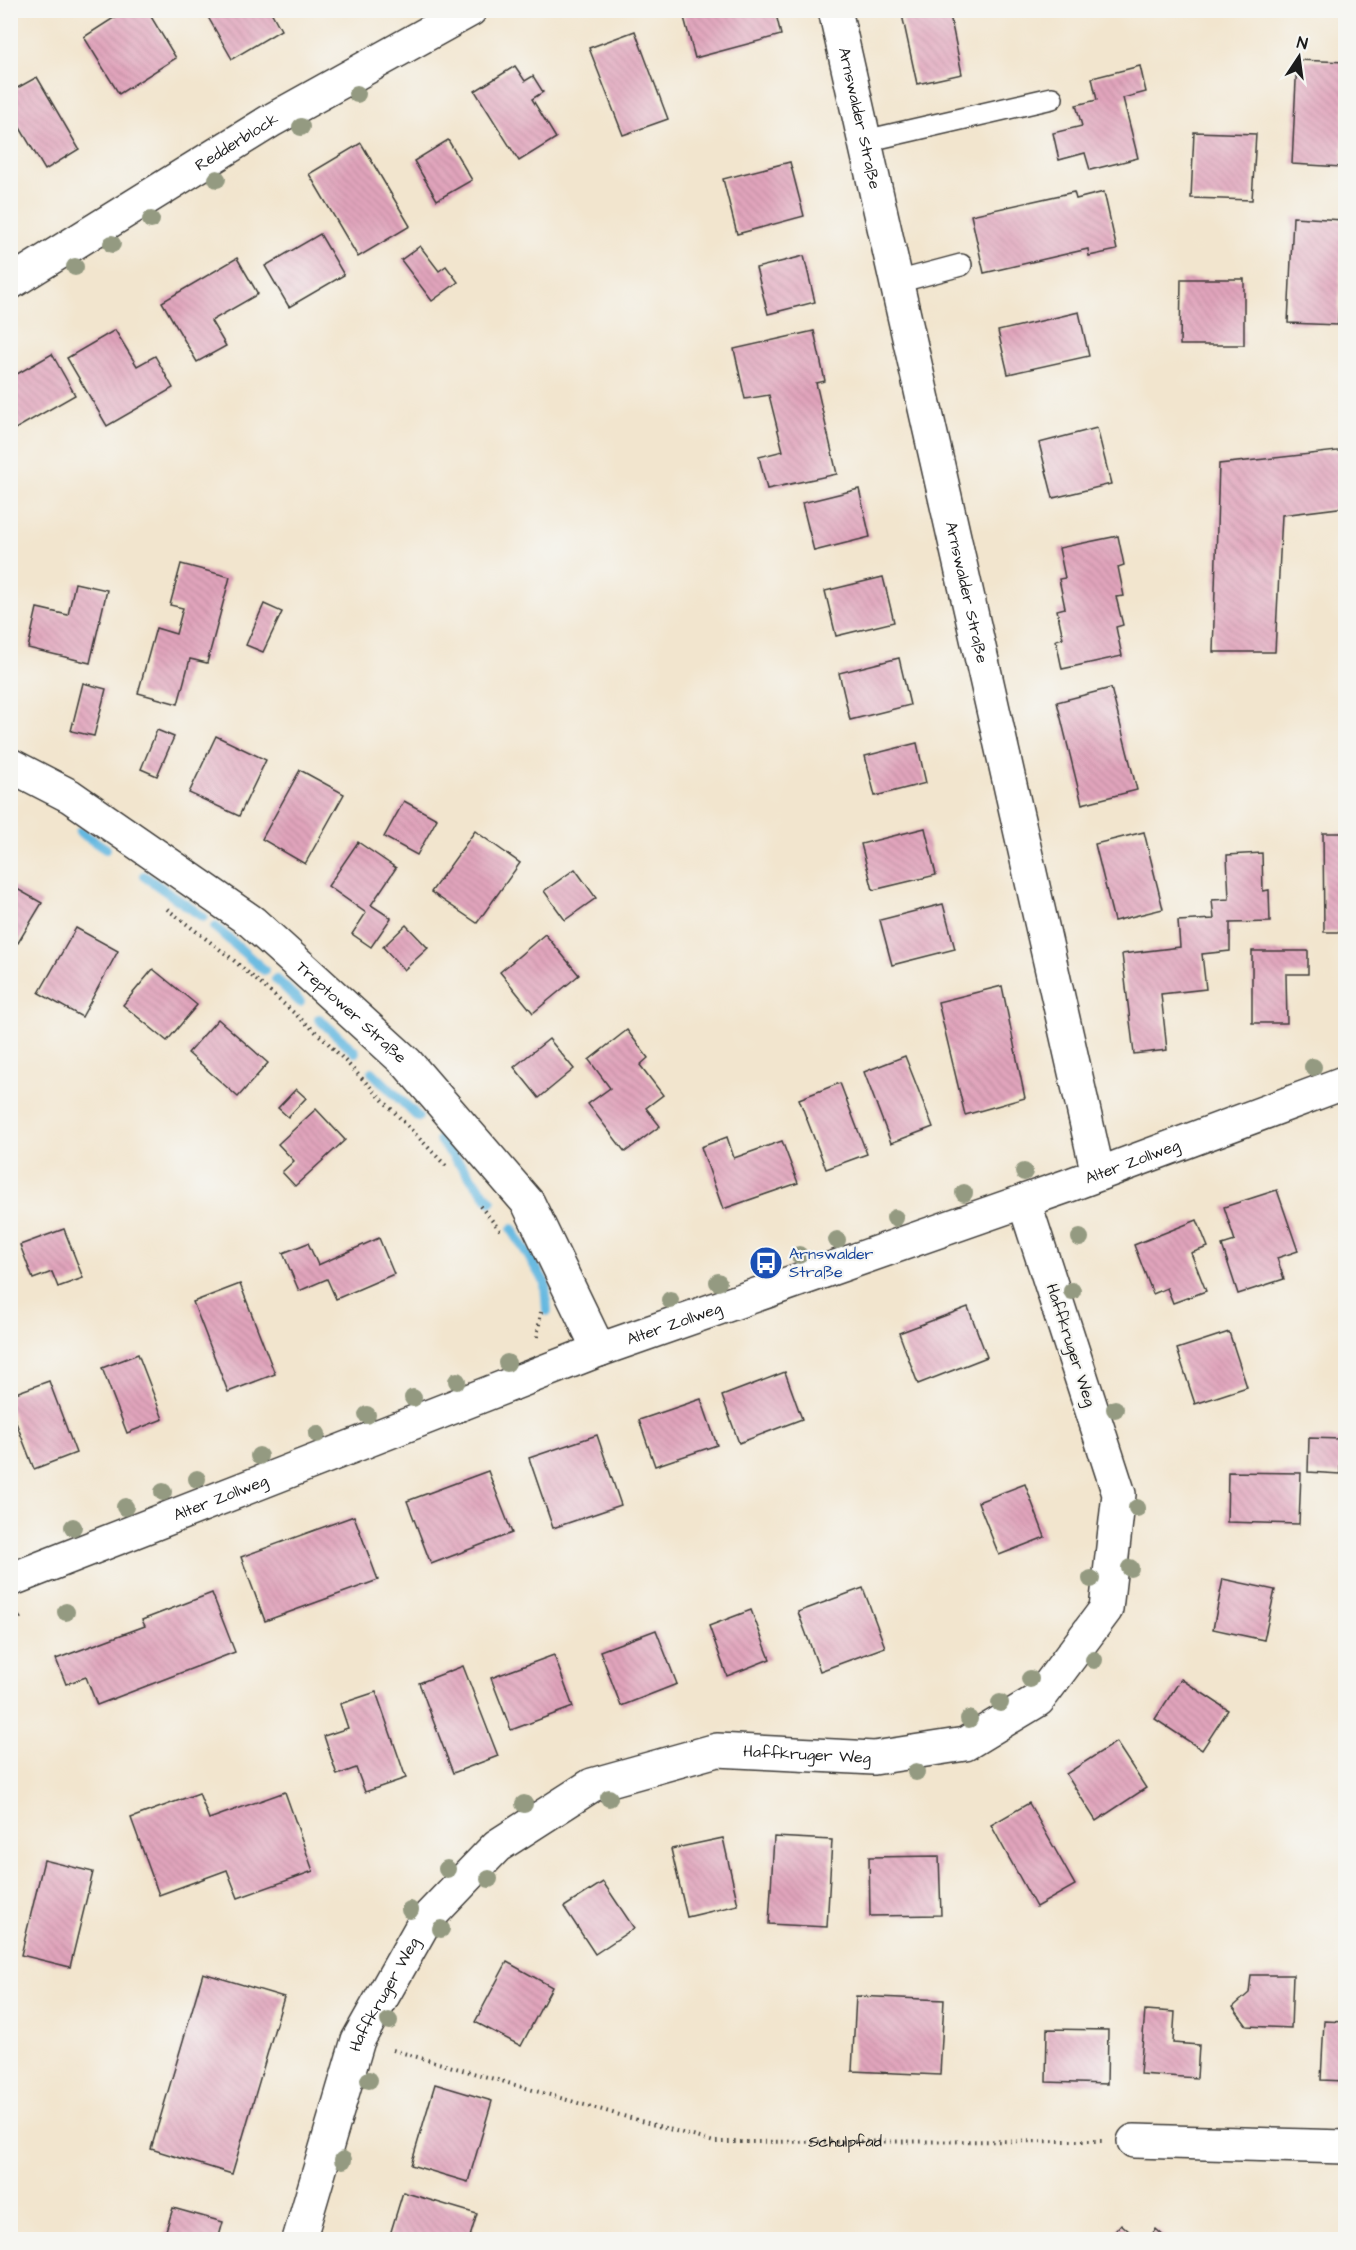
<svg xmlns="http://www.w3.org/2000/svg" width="1356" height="2250" viewBox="0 0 1356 2250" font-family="'Architects Daughter',sans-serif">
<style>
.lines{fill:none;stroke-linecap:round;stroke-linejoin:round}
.stream{stroke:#64b8e0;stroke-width:10}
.building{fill:url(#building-back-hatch)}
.service-casing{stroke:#3c3a37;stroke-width:24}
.minor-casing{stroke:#3c3a37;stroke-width:36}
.tertiary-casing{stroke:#3c3a37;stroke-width:36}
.path{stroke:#3c3a37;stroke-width:4;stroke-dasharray:1.5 4.5;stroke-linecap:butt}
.service{stroke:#fff;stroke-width:21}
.minor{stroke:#fff;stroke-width:33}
.tertiary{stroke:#fff;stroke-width:33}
.tree{fill:#949a81}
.labels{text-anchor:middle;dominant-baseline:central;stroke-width:4.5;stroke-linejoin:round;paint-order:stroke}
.street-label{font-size:16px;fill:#1c1c1c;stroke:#f6f6f2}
.transit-label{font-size:16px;fill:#164399;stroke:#f6f6f2;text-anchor:start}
</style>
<defs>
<pattern id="building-back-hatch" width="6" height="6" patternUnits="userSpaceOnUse" patternTransform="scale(1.5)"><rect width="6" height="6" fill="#e1a4bc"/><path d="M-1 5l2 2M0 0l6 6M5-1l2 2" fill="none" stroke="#c08da1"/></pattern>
</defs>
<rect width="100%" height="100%" fill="#f6f6f2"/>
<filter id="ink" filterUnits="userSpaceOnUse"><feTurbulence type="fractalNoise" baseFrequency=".0167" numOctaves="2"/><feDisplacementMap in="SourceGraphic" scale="12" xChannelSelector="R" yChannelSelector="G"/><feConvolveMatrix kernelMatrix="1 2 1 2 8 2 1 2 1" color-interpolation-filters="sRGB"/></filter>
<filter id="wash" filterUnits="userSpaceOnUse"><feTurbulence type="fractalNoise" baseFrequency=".008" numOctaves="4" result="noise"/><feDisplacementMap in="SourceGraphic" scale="24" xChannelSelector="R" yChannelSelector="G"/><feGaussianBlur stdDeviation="1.35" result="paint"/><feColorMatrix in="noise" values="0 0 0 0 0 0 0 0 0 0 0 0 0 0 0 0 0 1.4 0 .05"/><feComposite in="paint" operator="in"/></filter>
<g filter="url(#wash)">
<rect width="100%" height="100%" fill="#f2e5ce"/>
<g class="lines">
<g class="stream">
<path d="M80 832 106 849"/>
<path d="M144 876 203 917"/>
<path d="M215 927 264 970"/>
<path d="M276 979 300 1002"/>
<path d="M319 1019 355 1052"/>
<path d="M372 1072 418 1117"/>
<path d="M440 1140 491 1202"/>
<path d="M512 1229 545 1283 547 1311"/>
</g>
</g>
<g id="blocks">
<g class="building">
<path d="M126 10H147L176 58 119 94 84 37Z"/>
<path d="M204 10H270L281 30 232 59Z"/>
<path d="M682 10H775L781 35 695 58Z"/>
<path d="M901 10H949L962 74 917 84Z"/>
<path d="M635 31 668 119 623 135 589 48Z"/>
<path d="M1297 60 1346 62 1342 167 1292 164Z"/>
<path d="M515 66 525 81 533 76 543 92 532 99 556 138 519 161 475 91Z"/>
<path d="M1140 66 1146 92 1123 98 1138 158 1090 170 1085 153 1059 160 1053 133 1082 126 1076 105 1097 100 1092 78Z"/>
<path d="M37 77 79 149 45 170 10 111V92Z"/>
<path d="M1194 132 1256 134 1252 200 1191 198Z"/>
<path d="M448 140 472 180 437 200 414 161Z"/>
<path d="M361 143 410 226 358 257 309 174Z"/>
<path d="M790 162 804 216 737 234 723 179Z"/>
<path d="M1074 192 1076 199 1104 192 1117 250 1089 256 1088 249 984 273 971 215Z"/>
<path d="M1293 217 1343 220 1338 325 1288 323Z"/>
<path d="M320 234 344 275 289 307 265 266Z"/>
<path d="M420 246 439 271 446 266 458 282 432 301 401 260Z"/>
<path d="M804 256 815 302 768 314 756 268Z"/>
<path d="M237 258 258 294 211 321 226 346 197 362 162 302Z"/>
<path d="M1181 279H1244V345H1180Z"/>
<path d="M1079 312 1089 356 1008 374 998 331Z"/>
<path d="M115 330 137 366 155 356 173 388 107 426 67 358Z"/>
<path d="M814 331 825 381 816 383 837 474 767 489 759 457 783 451 769 395 745 399 734 349Z"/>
<path d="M52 354 75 395 10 432V378Z"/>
<path d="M1097 428 1111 484 1053 498 1039 443Z"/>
<path d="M1346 450V507L1282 515 1275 652H1213L1219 464Z"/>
<path d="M859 489 870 537 814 551 802 503Z"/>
<path d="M1118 536 1124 565 1118 567 1124 596 1116 597 1123 625 1116 627 1122 656 1062 669 1056 640 1063 638 1057 610 1065 608 1059 579 1065 578 1059 548Z"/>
<path d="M181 564 230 577 207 663 190 659 178 704 138 693 156 628 176 634 183 608 170 605Z"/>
<path d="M883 577 894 622 836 636 825 591Z"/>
<path d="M75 583 107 590 90 663 28 648 37 608 68 615Z"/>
<path d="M264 604 282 612 263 652 246 645Z"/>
<path d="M899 658 910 705 850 720 839 673Z"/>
<path d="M83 683 106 689 94 736 71 731Z"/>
<path d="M1111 688 1137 790 1082 804 1057 702Z"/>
<path d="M157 730 174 737 157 776 141 769Z"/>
<path d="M216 736 266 760 239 816 189 793Z"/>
<path d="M917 743 926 783 875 796 865 756Z"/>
<path d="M300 770 344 794 305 864 262 839Z"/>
<path d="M404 801 437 819 417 855 384 837Z"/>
<path d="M925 828 936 875 873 890 861 844Z"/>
<path d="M475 831 520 863 477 923 431 892Z"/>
<path d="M1144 832 1163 909 1114 921 1095 844Z"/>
<path d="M1323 833H1346V932H1324Z"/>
<path d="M358 842 396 868 371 905 391 918 371 947 352 934 366 913 328 886Z"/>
<path d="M1262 853 1263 891 1269 890 1270 922 1230 923V951L1202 954 1206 989 1161 994 1167 1050 1134 1054 1122 954 1180 947 1178 921 1214 919 1212 900 1229 899 1227 855Z"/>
<path d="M575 869 596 898 565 920 544 891Z"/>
<path d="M10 885 42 903 18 943 10 938Z"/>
<path d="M943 904 955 949 892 965 880 920Z"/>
<path d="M406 925 428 948 404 970 383 947Z"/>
<path d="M76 928 118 951 82 1017 39 993Z"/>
<path d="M545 934 579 975 533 1013 500 972Z"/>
<path d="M1252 951H1308V974H1286L1287 1023H1252Z"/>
<path d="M153 969 197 1005 167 1041 123 1005Z"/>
<path d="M1002 986 1025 1098 965 1115 938 1002Z"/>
<path d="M218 1019 268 1063 238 1097 188 1053Z"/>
<path d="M627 1030 648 1058 640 1065 663 1095 646 1108 660 1126 625 1152 588 1104 610 1088 589 1060Z"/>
<path d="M549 1039 574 1069 539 1098 514 1067Z"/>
<path d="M905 1056 933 1127 891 1143 864 1072Z"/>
<path d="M840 1083 867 1154 826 1169 799 1099Z"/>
<path d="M296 1089 306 1098 288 1117 278 1108Z"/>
<path d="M316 1109 345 1140 295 1186 282 1172 294 1161 278 1144Z"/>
<path d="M727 1137 734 1158 782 1141 798 1183 723 1209 701 1147Z"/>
<path d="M1277 1190 1298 1251 1277 1258 1284 1279 1238 1294 1222 1245 1235 1241 1224 1207Z"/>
<path d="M1197 1220 1208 1247 1191 1253 1206 1291 1173 1303 1167 1288 1153 1294 1134 1245Z"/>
<path d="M64 1229 83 1278 58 1287 52 1272 33 1279 20 1245Z"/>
<path d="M379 1238 394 1274 336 1299 327 1279 299 1291 283 1253 308 1243 318 1265Z"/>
<path d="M240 1284 275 1374 228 1392 193 1302Z"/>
<path d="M968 1307 987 1357 918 1384 899 1333Z"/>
<path d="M1229 1332 1247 1387 1195 1404 1177 1349Z"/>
<path d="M138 1354 163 1419 127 1433 102 1368Z"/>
<path d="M785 1372 802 1419 739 1443 722 1396Z"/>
<path d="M49 1381 76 1453 34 1469 10 1407V1395Z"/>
<path d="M701 1399 717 1445 655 1466 639 1420Z"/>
<path d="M597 1435 621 1505 553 1528 529 1458Z"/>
<path d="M1309 1438 1341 1439 1340 1474 1308 1472Z"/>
<path d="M488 1471 512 1533 431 1564 407 1501Z"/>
<path d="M1228 1472 1301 1473 1299 1524 1227 1522Z"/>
<path d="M1025 1484 1045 1537 999 1555 978 1502Z"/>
<path d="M354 1516 378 1580 265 1621 241 1557Z"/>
<path d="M1223 1579 1275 1590 1264 1640 1213 1629Z"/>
<path d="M863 1588 885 1647 820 1671 798 1612Z"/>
<path d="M212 1593 235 1652 97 1705 86 1677 66 1684 56 1659 145 1626 142 1620Z"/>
<path d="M751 1610 770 1659 727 1676 709 1626Z"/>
<path d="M656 1630 677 1684 621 1706 600 1651Z"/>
<path d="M554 1655 573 1707 511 1730 491 1678Z"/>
<path d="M463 1666 498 1756 453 1773 419 1683Z"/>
<path d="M1181 1679 1228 1710 1202 1750 1155 1719Z"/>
<path d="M376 1692 406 1778 365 1792 356 1768 337 1775 324 1736 348 1728 340 1704Z"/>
<path d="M1116 1742 1146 1788 1096 1821 1066 1774Z"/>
<path d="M285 1792 313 1871 238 1898 227 1870 159 1895 131 1818 199 1793 209 1819Z"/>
<path d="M1029 1803 1075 1885 1036 1907 991 1825Z"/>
<path d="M774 1837 832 1840 827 1927 769 1924Z"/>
<path d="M723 1838 738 1905 687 1917 671 1849Z"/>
<path d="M939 1856 941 1915 870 1916 869 1857Z"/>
<path d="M44 1860 93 1872 70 1967 21 1955Z"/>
<path d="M603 1882 634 1928 595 1954 564 1907Z"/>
<path d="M507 1962 552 1987 521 2046 475 2022Z"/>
<path d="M203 1973 284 1997 232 2174 151 2149Z"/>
<path d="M1251 1975H1293L1291 2028 1247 2026 1233 2007 1249 1993Z"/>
<path d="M856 1996 944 2000 940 2075 852 2071Z"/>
<path d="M1145 2010 1175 2012 1173 2043 1199 2045 1197 2078 1140 2074Z"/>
<path d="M1324 2021 1346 2022V2081L1321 2080Z"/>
<path d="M1047 2029 1108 2030 1107 2084 1046 2082Z"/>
<path d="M435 2084 492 2101 468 2182 411 2165Z"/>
<path d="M403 2192 477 2214 469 2240H396L389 2238Z"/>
<path d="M173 2208 223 2222 218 2240H163Z"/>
<path d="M1121 2224 1139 2240H1108Z"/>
<path d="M1156 2229 1168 2240H1147Z"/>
</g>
</g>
</g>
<g filter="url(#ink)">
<use href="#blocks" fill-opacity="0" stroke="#3c3a37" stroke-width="1.5"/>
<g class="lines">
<defs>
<g id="service">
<path d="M865 141 1052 98"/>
<path d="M897 282 961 265"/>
</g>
<g id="minor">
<path id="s2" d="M835 10 1098 1174"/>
<path id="s3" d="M10 283 272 120 470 10"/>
<path id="s4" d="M10 765 70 796 252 922 407 1063 528 1203 599 1350"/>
<path d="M1134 2141 1346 2147"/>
<path id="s5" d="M299 2240 358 2040 425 1921 497 1846 592 1785 717 1750 874 1758 965 1744 1038 1700 1106 1609 1119 1494 1024 1201"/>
</g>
<g id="tertiary">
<path id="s6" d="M10 1580 599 1350 1067 1186 1346 1082"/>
</g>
</defs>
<use href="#service" class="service-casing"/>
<use href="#minor" class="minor-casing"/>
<use href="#tertiary" class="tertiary-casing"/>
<g class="path">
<path d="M167 909 231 958 325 1040 448 1168"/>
<path d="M480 1206 500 1230"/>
<path d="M537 1337 541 1312"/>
<path d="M10 1625 24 1614"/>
<path id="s1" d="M393 2050 714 2142 1102 2141"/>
</g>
<use href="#service" class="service"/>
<use href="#minor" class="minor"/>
<use href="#tertiary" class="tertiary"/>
</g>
<g class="tree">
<circle cx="357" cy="94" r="9"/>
<circle cx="301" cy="127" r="9"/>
<circle cx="217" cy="179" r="9"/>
<circle cx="151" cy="220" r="9"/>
<circle cx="112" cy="244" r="9"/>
<circle cx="75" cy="267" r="9"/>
<circle cx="1313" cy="1067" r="9"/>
<circle cx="1024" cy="1172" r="9"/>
<circle cx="964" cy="1193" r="9"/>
<circle cx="895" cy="1218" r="9"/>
<circle cx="1080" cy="1238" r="9"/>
<circle cx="837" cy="1240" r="9"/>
<circle cx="799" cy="1255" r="9"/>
<circle cx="759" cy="1268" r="9"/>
<circle cx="718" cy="1282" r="9"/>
<circle cx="1072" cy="1291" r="9"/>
<circle cx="670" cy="1300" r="9"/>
<circle cx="507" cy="1363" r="9"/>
<circle cx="457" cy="1381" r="9"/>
<circle cx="413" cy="1398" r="9"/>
<circle cx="1115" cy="1409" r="9"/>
<circle cx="367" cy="1415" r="9"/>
<circle cx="317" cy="1434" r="9"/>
<circle cx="259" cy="1456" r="9"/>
<circle cx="197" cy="1479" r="9"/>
<circle cx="163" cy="1492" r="9"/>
<circle cx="125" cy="1507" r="9"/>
<circle cx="1137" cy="1508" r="9"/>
<circle cx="73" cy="1527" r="9"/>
<circle cx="1130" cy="1568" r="9"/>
<circle cx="1091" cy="1579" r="9"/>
<circle cx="66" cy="1612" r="9"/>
<circle cx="1094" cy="1660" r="9"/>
<circle cx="1030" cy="1679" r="9"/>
<circle cx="1000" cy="1703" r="9"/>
<circle cx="969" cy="1719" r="9"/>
<circle cx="916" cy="1772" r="9"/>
<circle cx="609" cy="1798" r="9"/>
<circle cx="524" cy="1804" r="9"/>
<circle cx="447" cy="1869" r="9"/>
<circle cx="489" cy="1879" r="9"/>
<circle cx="410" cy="1910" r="9"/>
<circle cx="441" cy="1929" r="9"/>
<circle cx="389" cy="2021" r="9"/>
<circle cx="369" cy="2080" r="9"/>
<circle cx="343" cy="2160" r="9"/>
</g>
</g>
<defs>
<symbol id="bus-disc" viewBox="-11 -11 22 22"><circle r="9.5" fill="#1a4fb4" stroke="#f6f6f2"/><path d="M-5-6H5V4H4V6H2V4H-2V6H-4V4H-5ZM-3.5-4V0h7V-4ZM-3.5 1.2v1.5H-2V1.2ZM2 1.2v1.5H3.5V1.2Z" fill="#fff"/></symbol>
</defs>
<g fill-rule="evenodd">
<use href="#bus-disc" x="747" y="1244" width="38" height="38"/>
</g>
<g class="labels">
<g class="street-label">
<text stroke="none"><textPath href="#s2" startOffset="111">Arnswalder Straße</textPath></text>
<text stroke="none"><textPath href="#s3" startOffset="267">Redderblock</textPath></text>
<text stroke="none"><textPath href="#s2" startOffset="597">Arnswalder Straße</textPath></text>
<text stroke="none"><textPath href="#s4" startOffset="423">Treptower Straße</textPath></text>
<text stroke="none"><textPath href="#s6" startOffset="1198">Alter Zollweg</textPath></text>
<text stroke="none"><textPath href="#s6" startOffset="712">Alter Zollweg</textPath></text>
<text transform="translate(1071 1345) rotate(72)">Haffkruger Weg</text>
<text stroke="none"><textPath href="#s6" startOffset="226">Alter Zollweg</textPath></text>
<text stroke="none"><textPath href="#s5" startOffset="782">Haffkruger Weg</textPath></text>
<text stroke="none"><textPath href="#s5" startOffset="261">Haffkruger Weg</textPath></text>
<text stroke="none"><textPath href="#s1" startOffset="465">Schulpfad</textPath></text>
</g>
<g class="transit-label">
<text x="789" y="1254">Arnswalder<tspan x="789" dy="18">Straße</tspan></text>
</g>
</g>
<rect width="1356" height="2250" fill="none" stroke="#f6f6f2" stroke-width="36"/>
<g transform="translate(1299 57) rotate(13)" stroke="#f6f6f2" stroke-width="4.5" paint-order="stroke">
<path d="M0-4.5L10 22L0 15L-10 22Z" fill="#1c1c1c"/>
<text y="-9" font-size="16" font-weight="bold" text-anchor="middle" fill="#1c1c1c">N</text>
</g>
</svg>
